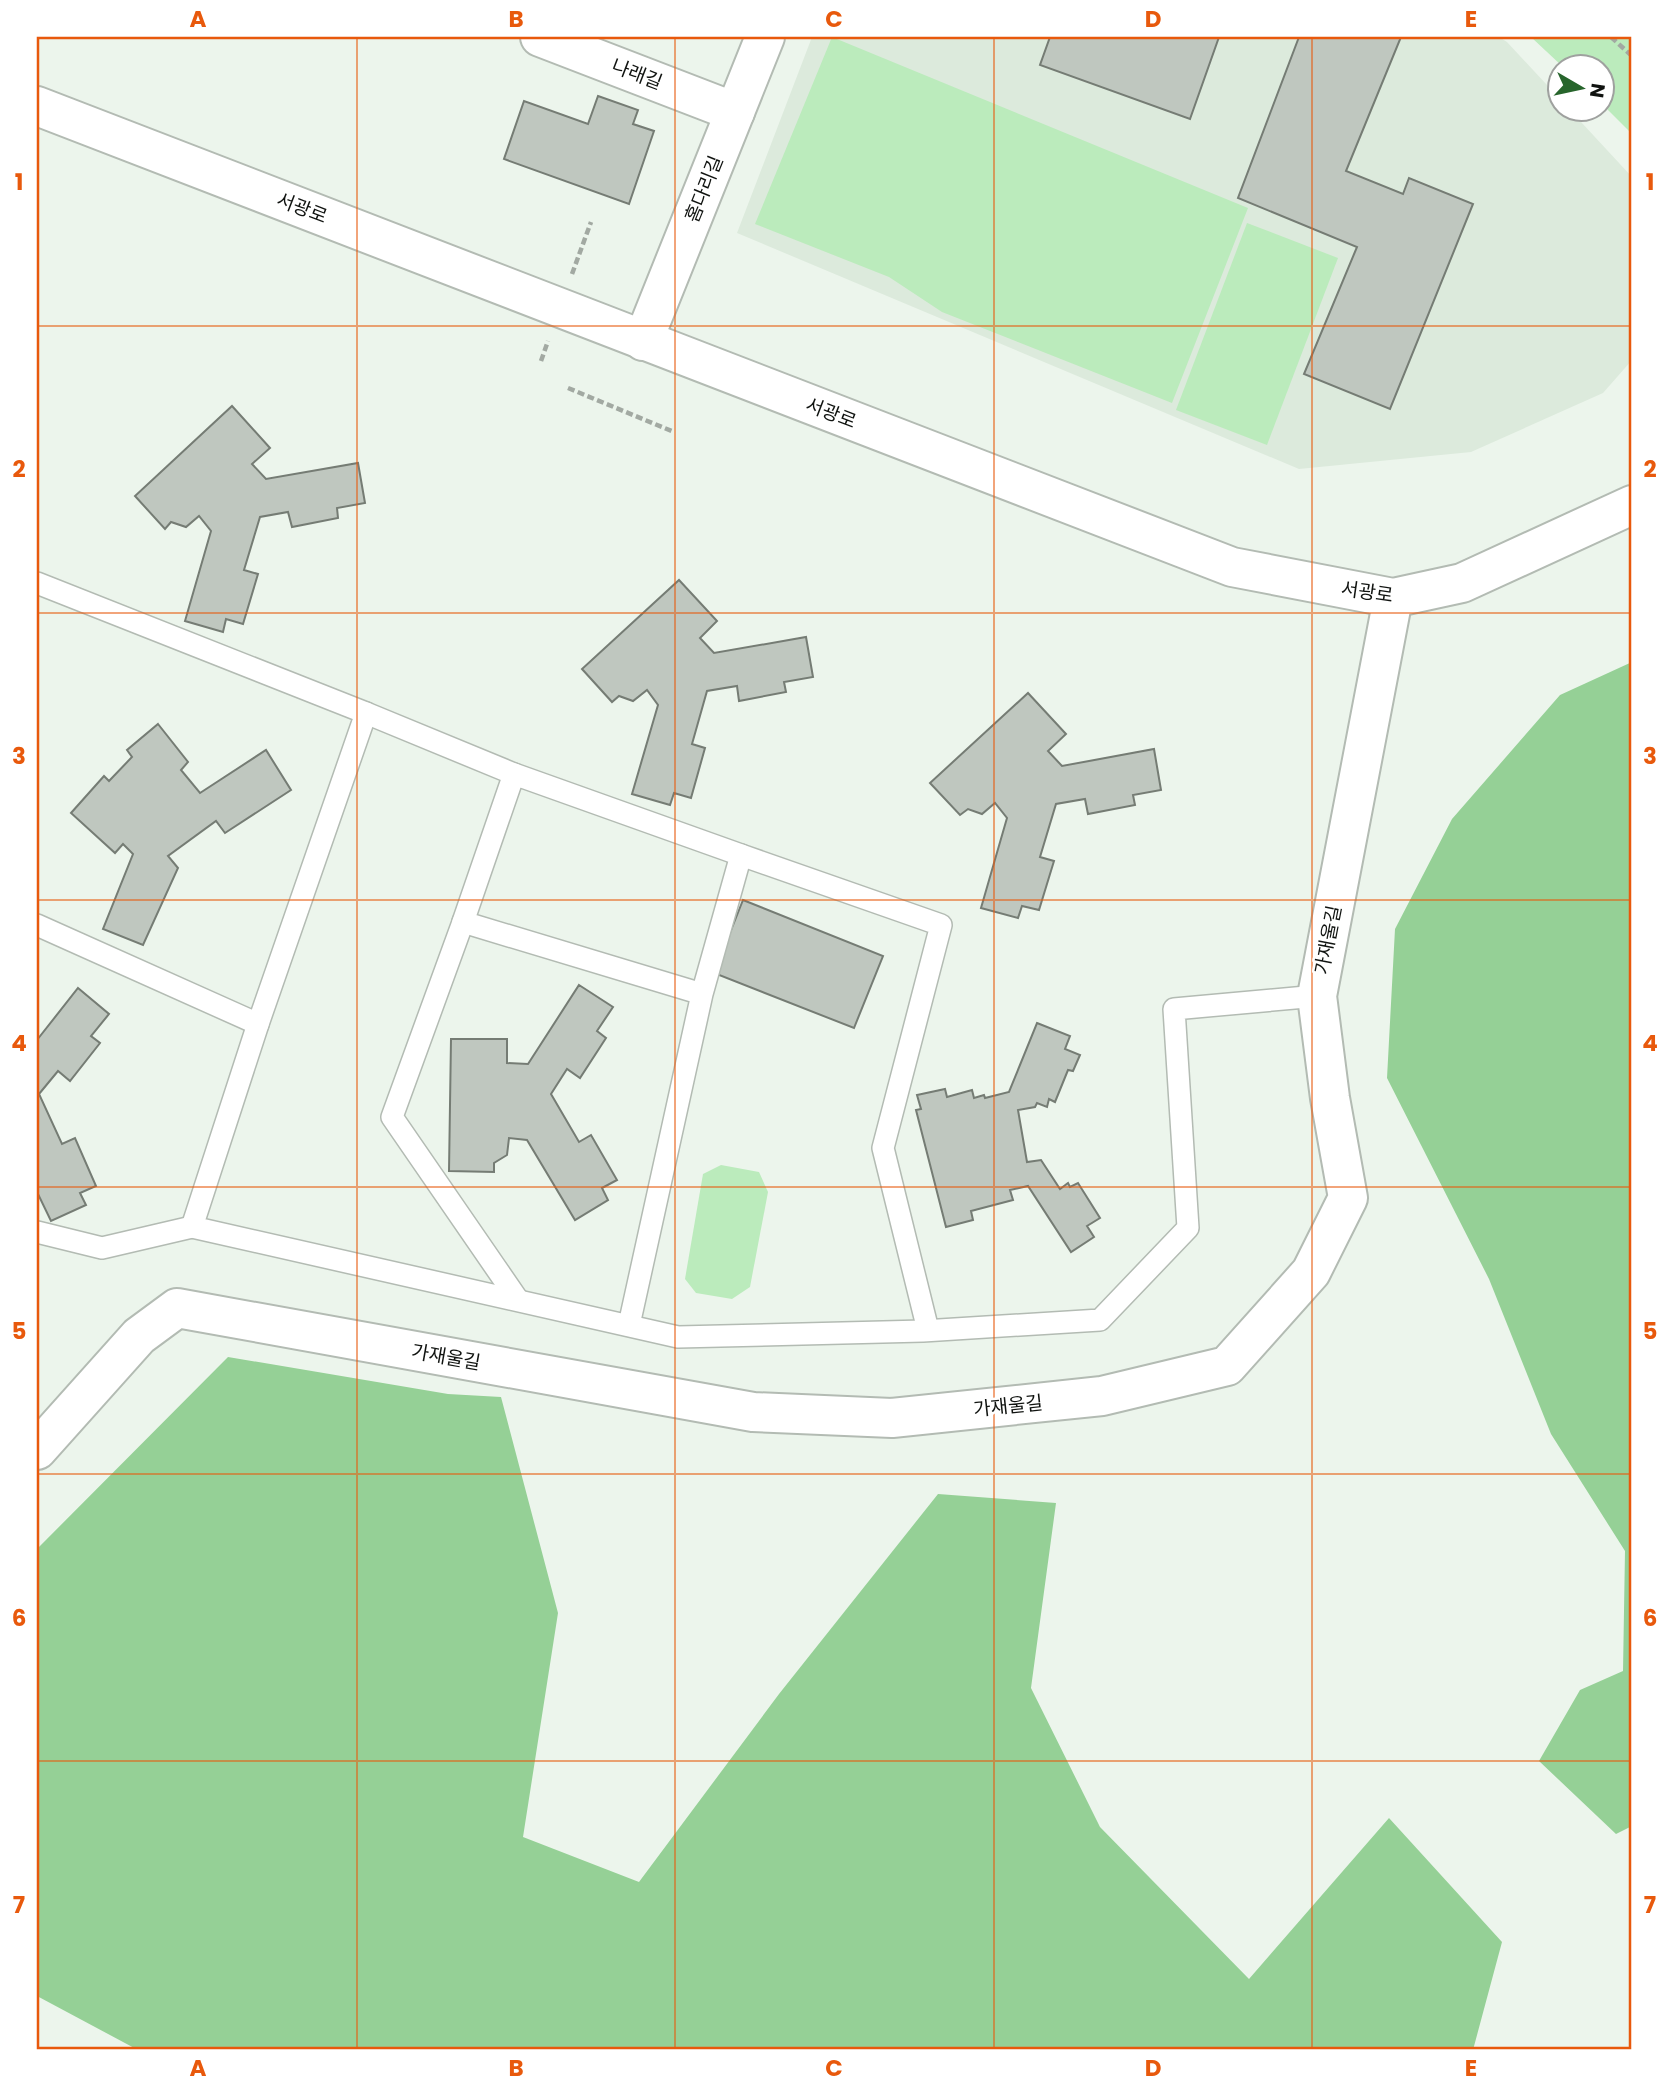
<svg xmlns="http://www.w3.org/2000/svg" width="1669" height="2087" viewBox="0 0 1669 2087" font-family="Poppins,'Noto Sans KR',sans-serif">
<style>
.built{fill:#dceadc}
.green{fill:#bbebbc}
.forest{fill:#95d096}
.building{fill:#bfc7bf;stroke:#757c74;stroke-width:2}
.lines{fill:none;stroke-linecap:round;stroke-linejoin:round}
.lane-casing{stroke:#b3bbb3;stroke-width:24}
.street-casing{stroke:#b3bbb3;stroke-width:42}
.secondary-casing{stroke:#b3bbb3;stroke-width:42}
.path{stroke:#a2a9a2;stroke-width:4.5;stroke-dasharray:7 3.5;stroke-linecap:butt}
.lane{stroke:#fff;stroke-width:21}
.street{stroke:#fff;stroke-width:38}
.secondary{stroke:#fff;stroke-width:38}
.grid{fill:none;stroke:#e8590c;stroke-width:2;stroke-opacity:0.55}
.labels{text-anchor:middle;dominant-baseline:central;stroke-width:5;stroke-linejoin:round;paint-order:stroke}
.street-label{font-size:19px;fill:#101310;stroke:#fff}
.neatline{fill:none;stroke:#e8590c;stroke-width:2.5}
.grid-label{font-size:23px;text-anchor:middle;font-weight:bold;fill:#e8590c}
</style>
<rect width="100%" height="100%" fill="#ecf5ec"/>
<path class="built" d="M812 37H1499L1507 42 1560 99V108L1569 109 1632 177V360L1603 393 1471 452 1299 469 737 233Z"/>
<g class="green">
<path d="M832 37 1248 208 1172 403 942 312 889 277 755 224Z"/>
<path d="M1531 37H1632V134L1603 105 1602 66H1562Z"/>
<path d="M1247 223 1338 258 1267 445 1176 410Z"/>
<path d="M721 1165 759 1172 768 1192 750 1287 732 1299 696 1293 685 1279 703 1174Z"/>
</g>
<g class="forest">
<path d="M1632 662V1826L1616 1834 1539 1761 1580 1690 1623 1671 1625 1551 1551 1434 1489 1279 1387 1078 1395 929 1452 819 1560 695Z"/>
<path d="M228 1357 448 1394 501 1397 558 1613 523 1837 639 1882 779 1694 938 1494 1056 1503 1031 1688 1100 1827 1249 1979 1389 1818 1502 1942 1473 2050H138L37 1996V1549Z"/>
</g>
<g class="building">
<path d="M1050 37H1219L1190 119 1040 65Z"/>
<path d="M1299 37H1401L1346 171 1403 194 1409 178 1473 204 1390 409 1304 374 1357 247 1238 198Z"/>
<path d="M598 96 638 110 633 124 654 131 629 204 504 159 524 101 588 124Z"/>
<path d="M232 406 270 448 252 464 266 479 358 463 365 503 337 508 338 518 292 527 288 512 260 517 244 570 258 574 243 624 226 619 223 632 185 621 211 531 199 516 186 527 171 522 165 529 135 496Z"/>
<path d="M679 580 717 621 700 638 714 653 806 637 813 677 784 682 786 692 739 701 737 686 707 691 692 744 705 748 691 798 674 793 670 805 632 794 658 705 647 690 633 701 619 696 612 702 582 669Z"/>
<path d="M1028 693 1066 734 1048 751 1062 766 1154 749 1161 790 1133 795 1135 805 1088 814 1085 799 1056 804 1040 857 1054 861 1039 910 1022 906 1018 918 981 908 1007 818 995 803 982 814 968 809 960 815 930 783Z"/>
<path d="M158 724 188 762 181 770 200 793 266 750 291 790 225 833 216 821 168 856 178 868 143 945 103 929 133 854 123 844 115 853 71 813 104 776 109 781 132 757 127 750Z"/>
<path d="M743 900 883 956 854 1028 714 973Z"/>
<path d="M579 985 613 1007 597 1031 606 1038 580 1078 567 1069 551 1094 579 1142 591 1135 617 1180 602 1188 608 1200 575 1220 527 1140 509 1138 507 1155 494 1163V1172L449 1171 451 1039H507V1063L528 1064Z"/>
<path d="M78 988 109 1014 91 1036 100 1043 70 1081 58 1071 39 1094 62 1144 75 1138 96 1186 80 1193 86 1205 51 1221 37 1192V1040Z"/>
<path d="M1037 1023 1070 1036 1065 1049 1080 1055 1073 1071 1068 1070 1055 1102 1049 1099 1047 1107 1037 1103 1035 1107 1018 1110 1027 1162 1041 1160 1060 1189 1068 1183 1070 1187 1078 1183 1100 1218 1087 1226 1094 1237 1071 1252 1028 1186 1010 1190 1013 1200 971 1211 973 1220 946 1227 916 1110 921 1109 917 1095 945 1089 947 1097 972 1090 974 1098 984 1095 985 1098 1009 1092Z"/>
</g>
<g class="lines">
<defs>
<g id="lane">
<path d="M37 583 366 713 258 1024 192 1227 678 1337 923 1331 1100 1320 1188 1228 1174 1009 1317 996"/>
<path d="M366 713 514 774"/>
<path d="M741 855 941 925 883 1148 928 1330"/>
<path d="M463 922 392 1117 518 1300"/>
<path d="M37 925 258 1024"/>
<path d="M37 1232 102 1248 192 1227"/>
<path d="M629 1325 702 994 741 855 514 774 463 922 702 994"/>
</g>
<g id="street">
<path d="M540 37 735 112"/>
<path d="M643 341 765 37"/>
<path d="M37 1450 139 1336 177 1308 753 1412 892 1418 1102 1396 1227 1366 1311 1272 1348 1198 1330 1098 1317 996 1393 598"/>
</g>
<path id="secondary" d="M37 106 1232 567 1393 598 1462 583 1632 505"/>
</defs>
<use href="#lane" class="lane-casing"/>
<use href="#street" class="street-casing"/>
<use href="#secondary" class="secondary-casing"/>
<g class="path">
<path d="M1611 37 1632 56"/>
<path d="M572 274 591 222"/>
<path d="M541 361 548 341"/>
<path d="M568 388 674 432"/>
</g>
<use href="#lane" class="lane"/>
<use href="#street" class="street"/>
<use href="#secondary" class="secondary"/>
</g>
<path class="grid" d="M357 37V2050M675 37V2050M994 37V2050M1312 37V2050M37 326H1632M37 613H1632M37 900H1632M37 1187H1632M37 1474H1632M37 1761H1632"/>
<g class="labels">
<g class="street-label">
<text transform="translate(637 74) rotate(21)">나래길</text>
<text transform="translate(704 189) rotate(-68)">홈다리길</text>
<text transform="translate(302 208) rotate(21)">서광로</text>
<text transform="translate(831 413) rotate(21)">서광로</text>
<text transform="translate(1367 592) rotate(8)">서광로</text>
<text transform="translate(1328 940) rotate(-79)">가재울길</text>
<text transform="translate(446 1357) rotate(10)">가재울길</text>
<text transform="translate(1008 1406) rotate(-6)">가재울길</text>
</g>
</g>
<rect width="1669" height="2087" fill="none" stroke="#ffffff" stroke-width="77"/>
<g transform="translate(1581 88) rotate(99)"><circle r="33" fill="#ffffff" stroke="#9fa19f" stroke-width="2"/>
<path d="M0-5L12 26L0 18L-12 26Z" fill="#27652c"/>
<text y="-10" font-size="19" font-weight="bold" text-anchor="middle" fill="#101310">N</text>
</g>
<rect x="38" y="38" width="1592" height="2010" class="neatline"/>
<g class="grid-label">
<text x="198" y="27">A</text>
<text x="516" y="27">B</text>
<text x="834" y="27">C</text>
<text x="1153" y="27">D</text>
<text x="1471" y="27">E</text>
<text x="19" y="190">1</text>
<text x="1650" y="190">1</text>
<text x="19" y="477">2</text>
<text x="1650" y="477">2</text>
<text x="19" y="764">3</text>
<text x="1650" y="764">3</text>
<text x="19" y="1051">4</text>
<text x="1650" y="1051">4</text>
<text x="19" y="1339">5</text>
<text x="1650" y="1339">5</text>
<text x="19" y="1626">6</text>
<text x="1650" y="1626">6</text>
<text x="19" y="1913">7</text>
<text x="1650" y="1913">7</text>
<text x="198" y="2076">A</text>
<text x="516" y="2076">B</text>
<text x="834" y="2076">C</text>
<text x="1153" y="2076">D</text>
<text x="1471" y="2076">E</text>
</g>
</svg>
